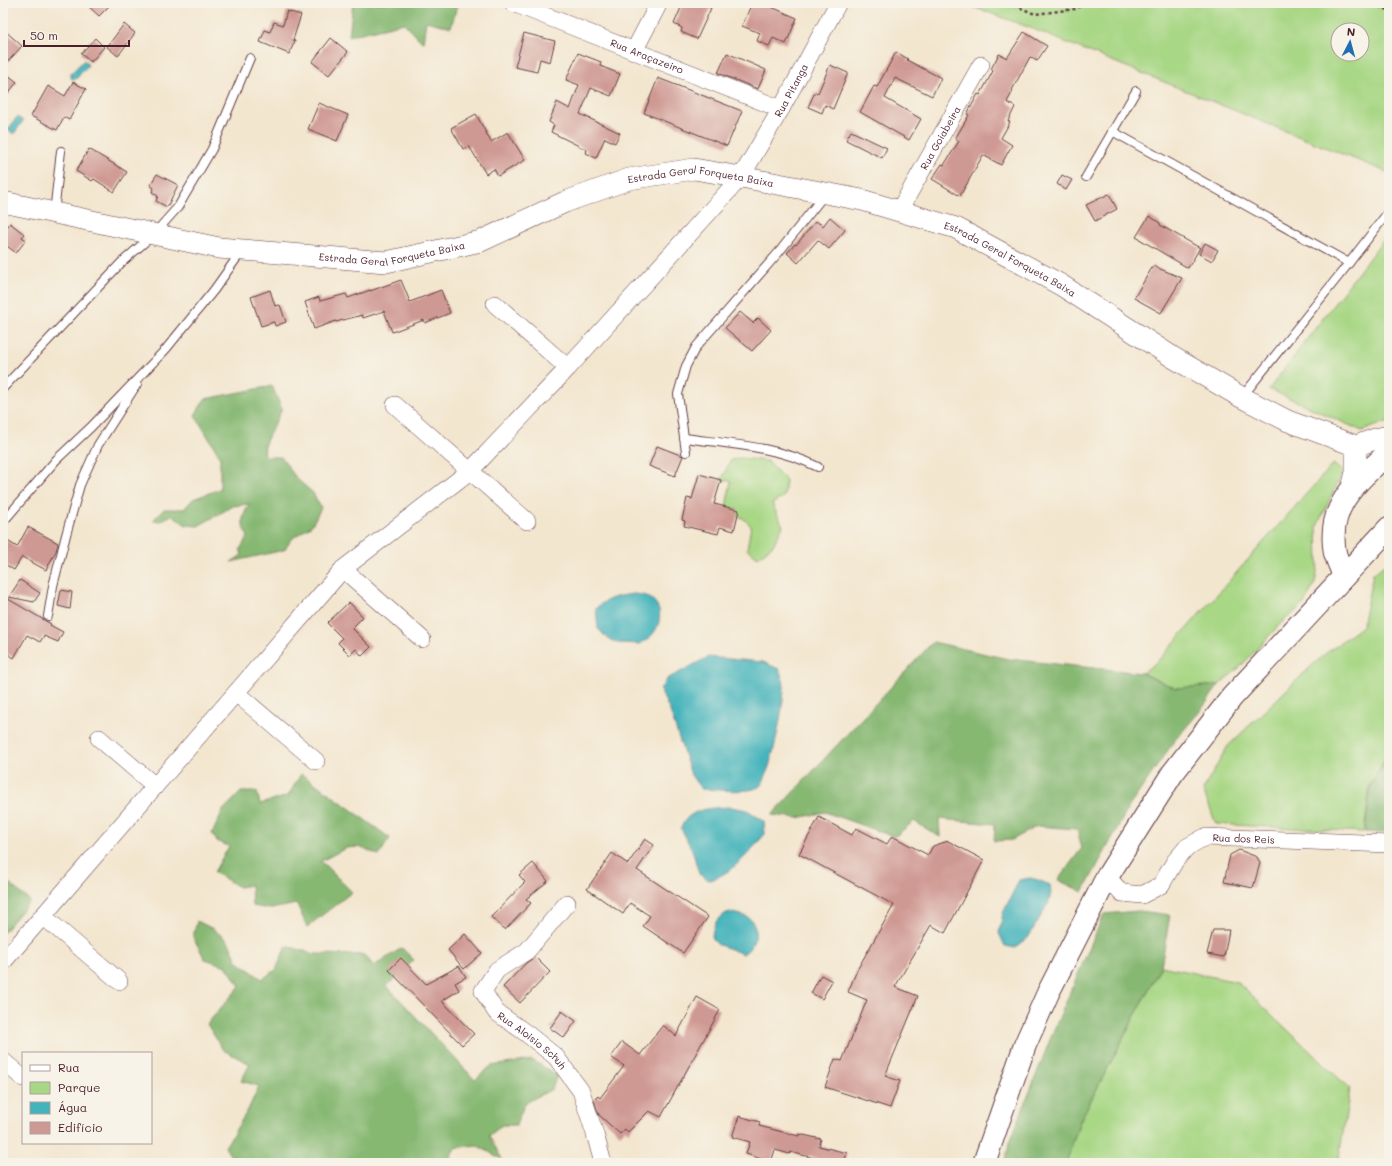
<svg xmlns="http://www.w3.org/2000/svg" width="1392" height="1166" viewBox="0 0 1392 1166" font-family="Mali,sans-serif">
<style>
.green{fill:#a8d785;stroke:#797b58;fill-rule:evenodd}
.forest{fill:#86b872;stroke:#686c4e}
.water{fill:#44b4bc;stroke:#476a74}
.building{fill:#cf9993}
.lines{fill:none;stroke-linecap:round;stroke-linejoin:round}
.service-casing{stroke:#633d44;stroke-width:10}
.minor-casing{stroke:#633d44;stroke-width:18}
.tertiary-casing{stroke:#633d44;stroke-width:22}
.secondary-casing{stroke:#633d44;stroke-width:24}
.primary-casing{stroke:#633d44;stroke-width:24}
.path{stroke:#633d44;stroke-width:2.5;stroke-dasharray:3 3;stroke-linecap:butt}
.service{stroke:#fff;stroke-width:8}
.minor{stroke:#fff;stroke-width:17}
.tertiary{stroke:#fff;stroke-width:21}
.secondary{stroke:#fff;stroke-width:22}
.primary{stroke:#fff;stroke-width:22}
.labels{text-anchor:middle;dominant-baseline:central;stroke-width:4;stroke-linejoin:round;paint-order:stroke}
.street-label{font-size:10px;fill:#4a1f2b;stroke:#f7f3e8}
</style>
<rect width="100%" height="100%" fill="#f7f3e8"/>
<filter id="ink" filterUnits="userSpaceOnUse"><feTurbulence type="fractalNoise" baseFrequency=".025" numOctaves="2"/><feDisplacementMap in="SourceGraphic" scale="8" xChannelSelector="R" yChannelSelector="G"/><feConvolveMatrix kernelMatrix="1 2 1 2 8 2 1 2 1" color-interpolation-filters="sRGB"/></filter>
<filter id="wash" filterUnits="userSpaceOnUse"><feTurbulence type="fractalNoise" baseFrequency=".012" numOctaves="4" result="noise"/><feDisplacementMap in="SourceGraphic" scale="16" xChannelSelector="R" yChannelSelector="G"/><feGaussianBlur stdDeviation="0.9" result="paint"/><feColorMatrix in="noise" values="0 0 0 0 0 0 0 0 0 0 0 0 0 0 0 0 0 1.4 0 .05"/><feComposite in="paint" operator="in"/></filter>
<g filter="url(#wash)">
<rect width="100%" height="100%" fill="#f3e6cf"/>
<g class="green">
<path d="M962 3H1387L1389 4V173L1023 25ZM1338 30H1362V54H1338Z"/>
<path d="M1389 232V421L1362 431 1269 389Z"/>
<path d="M740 458 767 461 786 480 784 496 772 504 783 526 773 545 758 557 747 549 751 526 744 519 737 515V509L726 507 731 481 721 480 731 460Z"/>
<path d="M1333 464 1343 472 1317 526 1318 566 1315 583 1304 604 1281 623 1241 666 1219 685 1175 689 1142 673 1157 662Z"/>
<path d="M1389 561V753L1370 786 1364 832 1216 824 1203 790 1228 746 1321 657 1362 626 1373 574Z"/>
<path d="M1161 966 1237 982 1350 1089 1338 1163H1066L1080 1121Z"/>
</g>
<g class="forest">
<path d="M353 3H405L413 5 415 3H458L451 27 426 21 423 43 404 23 349 36Z"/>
<path d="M272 386 282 409 265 443 264 457H281L297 479 313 493 321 508 312 525 293 538 284 550 231 562 242 555 240 549 248 537C240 522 242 518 249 504L233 506 198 526 186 525 172 515 160 521 153 520 164 509H184L193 499 220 489V457L195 415 205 399Z"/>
<path d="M933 642 1008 659 1142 673 1175 688 1219 685 1201 710 1175 740 1130 805 1083 892 1058 880 1082 848 1077 829 1037 826 1012 840 994 841 995 824 939 819 940 837 914 821 897 835 892 836 825 812 798 818 772 815Z"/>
<path d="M1389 753V833L1365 832 1370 786Z"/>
<path d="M301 774C332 794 360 817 390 838L379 855 359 847 346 848 321 861 352 892 307 927 297 904 270 909 252 906 251 885 239 887 214 872 229 846 218 842 212 834 223 810 241 792H257L260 804 288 796Z"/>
<path d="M3 878 30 901 3 933Z"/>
<path d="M1139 911 1170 915 1161 966 1080 1121 1066 1163H1004L1010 1142 1053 1032 1104 914Z"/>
<path d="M197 921 213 929 228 941 238 962 262 979 276 970 286 946 315 954 364 955 374 966 402 948 414 960 387 986 475 1080 491 1066 532 1060 557 1075 552 1089 525 1103 516 1125H502L489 1136 502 1159 476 1145 455 1148 447 1163H235L225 1147 248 1110 259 1086 241 1081 250 1064 223 1050 207 1024 240 986 226 966 205 959 193 937Z"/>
</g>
<g class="water">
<path d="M84 60 88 65 76 79H72L71 78V73Z"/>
<path d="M17 117 23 121 14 134 8 130Z"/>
<path d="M634 594C638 594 643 595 646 596 663 603 663 623 652 635 649 639 644 641 640 644L618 643 608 639 598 629 596 608C609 597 618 596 634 594Z"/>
<path d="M708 657 763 662 779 669C781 674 784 681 784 686 785 701 770 781 759 787 745 794 717 789 701 789L691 775 670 711 660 690 667 679Z"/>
<path d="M731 807 747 810 764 821 765 834C749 852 733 874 709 880L699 874 693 852 681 828C689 807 712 808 731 807Z"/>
<path d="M1030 878 1038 880 1050 885 1051 893 1048 904 1028 938 1015 948 1005 946 999 933 1003 913 1019 880Z"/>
<path d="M730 912C736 914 744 915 749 918 761 928 755 947 743 954L717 944 712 939C712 926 717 915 730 912Z"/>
</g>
<g id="blocks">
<g class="building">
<path d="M85 3H112L99 16Z"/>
<path d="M683 3H699L711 8 697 39 681 32 682 28 674 24Z"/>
<path d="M752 3H762L797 18 786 44 773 38 769 46 757 41 760 33 742 26Z"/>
<path d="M287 11 301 15 293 40 295 41 289 54 260 42 265 30 270 32 274 22 283 25Z"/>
<path d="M124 24 135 33 118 56 107 47Z"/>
<path d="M3 29 22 46 3 67Z"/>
<path d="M1024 32 1047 46 1037 61 1030 57 1012 90 1013 91 1007 102 1015 107 1008 121 1010 122 1001 138 1012 145 1001 165 983 155 960 196 932 179 942 164 944 165 959 141 955 139 969 115 967 114 978 94 980 95 993 71 991 69 999 54 1007 58Z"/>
<path d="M524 33 555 41 550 62 540 59 537 72 515 67Z"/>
<path d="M95 38 104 47 91 62 81 54Z"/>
<path d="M331 38 348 52 329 75 312 62Z"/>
<path d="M896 52 908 59 907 60 941 78 932 96 895 78 885 98 921 119 909 140 860 112 874 86 877 87Z"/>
<path d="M578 53 601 62 600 66 620 74 611 96 591 88 580 114 620 133 615 143 605 138 596 158 586 153 587 150 551 132 554 125 549 122 557 102 570 109 579 85 566 80Z"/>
<path d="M727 53 766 70 758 89 718 73Z"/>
<path d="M830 65 848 73 833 109 825 105 822 113 808 107 815 92 818 93Z"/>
<path d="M3 71 17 82 3 100Z"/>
<path d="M658 78 742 111 727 146 644 113Z"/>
<path d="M73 82 86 89 69 120 64 117 57 130 31 116 48 86 65 96Z"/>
<path d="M319 103 348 115 337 141 308 129Z"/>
<path d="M476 114 491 142 508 132 525 160 498 176 494 169 486 174 469 146 463 149 451 128Z"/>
<path d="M851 131 887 148 882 158 846 140Z"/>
<path d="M89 149 127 172 114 192 94 179 92 181 76 171Z"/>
<path d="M157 174 178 185 167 207 156 201 158 196 152 192 154 188 150 185Z"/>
<path d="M1062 175 1072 180 1066 190 1057 184Z"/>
<path d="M1109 194 1117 209 1095 221 1086 205Z"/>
<path d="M1149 216 1160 223V225L1200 248 1188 268 1136 237Z"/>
<path d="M830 217 845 230 829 249 818 240 798 263 787 253 795 244 796 245 816 221 823 226Z"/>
<path d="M3 222 8 226 10 223 24 234 22 237 26 240 16 253 3 243Z"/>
<path d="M1205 243 1218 250 1212 261 1199 254Z"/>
<path d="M1153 266 1182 278 1161 313 1134 298Z"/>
<path d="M401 280 410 302 441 290 450 313 425 323 424 320 392 332 384 311 363 318 362 315 336 322V321L314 329 305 302 319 297 320 301 346 294 348 298 370 290V291Z"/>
<path d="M270 290 275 306 280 305 286 322 275 326 274 322 261 326 251 297Z"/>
<path d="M740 312 753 323 758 318 771 330 752 351 725 328Z"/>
<path d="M657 446 683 456 675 476 649 466Z"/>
<path d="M699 474 721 480 714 504 739 510 734 531 720 527 718 534 684 526 685 521 682 520 687 498 692 499Z"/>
<path d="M28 527 58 543 56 551 46 570 22 557 14 570 3 563V538L17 547Z"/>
<path d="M20 580 40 593 34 602 9 597Z"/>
<path d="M61 590 72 592 70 609 58 606Z"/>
<path d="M3 596 51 624 50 625 63 632 58 642 44 636 40 642 27 635 14 658 3 651Z"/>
<path d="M349 602 363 617 352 628 371 647 362 656 356 649 350 655 338 643 342 638 327 623Z"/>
<path d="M819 817 852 835 856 828 887 844 892 836 928 855 933 846 948 841 984 860 945 933 931 925 895 987 918 996 885 1076 900 1081 890 1108 825 1087 835 1059 842 1061 867 1000 848 992 857 970 894 905 799 854Z"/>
<path d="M645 839 654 845 637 870 708 917 683 953 643 926 650 916 630 903 623 914 587 889 612 853 628 864Z"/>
<path d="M1239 850 1257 857 1260 863 1253 888 1224 882 1230 855Z"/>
<path d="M533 863 548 881 526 899 531 903 505 930 491 917 525 882 519 875Z"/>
<path d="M1213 930H1229L1224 957 1207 954Z"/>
<path d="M465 934 482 953 464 969 448 950Z"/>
<path d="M535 957 550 972 520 1003 503 987 526 963Z"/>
<path d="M401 958 426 984 459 966 466 977 455 983 459 990 442 1001 474 1034 462 1045 389 970Z"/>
<path d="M821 975 832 981 822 999 811 993Z"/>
<path d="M697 997 720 1010 661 1117 649 1111 628 1132 625 1129 620 1134 599 1115 594 1100 598 1096 600 1098 624 1066 611 1057 622 1042 640 1055 663 1025 676 1036Z"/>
<path d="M562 1011 576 1021 564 1038 550 1028Z"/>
<path d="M739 1116 760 1122 759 1126 799 1136V1134L821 1139 819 1146 847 1153 844 1163H817L818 1159 790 1152V1154L775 1150 771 1162 746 1154 750 1142 732 1137Z"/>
</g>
</g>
</g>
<g filter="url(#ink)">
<use href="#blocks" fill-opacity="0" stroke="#633d44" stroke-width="1"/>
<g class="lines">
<defs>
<g id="service">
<path d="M1112 131 1349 263"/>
<path d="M1086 177 1136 91"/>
<path d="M54 213 61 151"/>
<path d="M3 388 121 263 154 234 178 207 212 149 250 58"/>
<path d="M1242 397 1349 263 1389 211"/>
<path d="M684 438C728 444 777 446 818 467"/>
<path d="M686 452 678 394 686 366 696 347 779 252 825 194"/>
<path d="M3 522 56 460 91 427 166 349 214 290 241 252"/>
<path d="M48 616 53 586 66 535 80 485 98 445 137 384"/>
</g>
<g id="minor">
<path id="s1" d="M513 3 781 109"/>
<path d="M634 51 659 3"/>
<path id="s2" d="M899 211 981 65"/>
<path d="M495 304 568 368"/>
<path d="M395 405 527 521"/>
<path d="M343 569 422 639"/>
<path d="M236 693 316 761"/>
<path d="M99 738 155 786"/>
<path id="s3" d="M1107 877 1122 893 1142 895 1161 885 1175 861 1187 847 1205 837 1389 844"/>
<path id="s4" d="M567 903 527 951 497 970 483 991 496 1012 526 1033 556 1057 581 1091 595 1134 603 1163"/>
<path d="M43 916 119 981"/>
<path id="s5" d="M3 962 343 569 470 471 568 368 741 177 781 109 838 3"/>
<path d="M3 1061 23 1078"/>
</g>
<g id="tertiary">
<path id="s6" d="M3 202 219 248 386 262 481 241 565 202 629 179 694 169 741 177 862 200 956 228 1061 285 1174 358 1241 397 1288 421 1356 446"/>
<path d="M1356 446 1375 439 1389 436"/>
<path d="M1352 488 1356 472V446"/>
</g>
<path id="secondary" d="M1344 576C1341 568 1337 560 1335 553 1326 504 1358 482 1389 452"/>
<path id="primary" d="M984 1163 1025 1045 1048 993 1107 877 1172 774 1232 697 1389 528"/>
</defs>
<use href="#service" class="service-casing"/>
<use href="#minor" class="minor-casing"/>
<use href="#tertiary" class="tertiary-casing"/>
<use href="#secondary" class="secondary-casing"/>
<use href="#primary" class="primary-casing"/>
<g class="path">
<path d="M1009 3 1035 14 1075 9 1086 3"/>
<path d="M1368 3 1389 10"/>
</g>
<use href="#service" class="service"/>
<use href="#minor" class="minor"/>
<use href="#tertiary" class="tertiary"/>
<use href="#secondary" class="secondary"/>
<use href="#primary" class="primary"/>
</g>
</g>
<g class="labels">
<g class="street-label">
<text stroke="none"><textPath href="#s1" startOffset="144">Rua Araçazeiro</textPath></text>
<text stroke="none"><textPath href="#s5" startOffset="1180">Rua Pitanga</textPath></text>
<text stroke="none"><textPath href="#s2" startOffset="84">Rua Goiabeira</textPath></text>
<text stroke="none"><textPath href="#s6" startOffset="719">Estrada Geral Forqueta Baixa</textPath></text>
<text stroke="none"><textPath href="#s6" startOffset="395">Estrada Geral Forqueta Baixa</textPath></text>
<text stroke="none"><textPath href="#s6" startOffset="1043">Estrada Geral Forqueta Baixa</textPath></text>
<text stroke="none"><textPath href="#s3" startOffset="169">Rua dos Reis</textPath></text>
<text stroke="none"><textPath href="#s4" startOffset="194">Rua Aloisio Schuh</textPath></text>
</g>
</g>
<rect width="1392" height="1166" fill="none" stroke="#f7f3e8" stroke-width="16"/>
<rect x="22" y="1052" width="130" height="92" fill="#f7f3e8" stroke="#b29e9c"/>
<rect x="30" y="1065" width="20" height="6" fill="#ffffff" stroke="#b29e9c"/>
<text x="58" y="1072" font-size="12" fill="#4a1f2b">Rua</text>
<rect x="30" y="1082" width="20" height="12" fill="#a8d785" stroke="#b29e9c"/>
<text x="58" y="1092" font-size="12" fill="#4a1f2b">Parque</text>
<rect x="30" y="1102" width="20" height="12" fill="#44b4bc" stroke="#b29e9c"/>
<text x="58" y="1112" font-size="12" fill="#4a1f2b">Água</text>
<rect x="30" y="1122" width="20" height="12" fill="#cf9993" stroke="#b29e9c"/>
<text x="58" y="1132" font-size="12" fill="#4a1f2b">Edifício</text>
<g transform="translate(1350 42) rotate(6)"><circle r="19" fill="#f7f3e8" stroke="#b29e9c"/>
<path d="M0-3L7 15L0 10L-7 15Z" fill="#1f6fb2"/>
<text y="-6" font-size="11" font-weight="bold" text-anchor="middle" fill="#4a1f2b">N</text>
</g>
<path d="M24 40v6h105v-6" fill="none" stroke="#4a1f2b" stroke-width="2"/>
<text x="30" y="40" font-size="12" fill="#4a1f2b" stroke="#f7f3e8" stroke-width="3" paint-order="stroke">50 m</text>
</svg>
